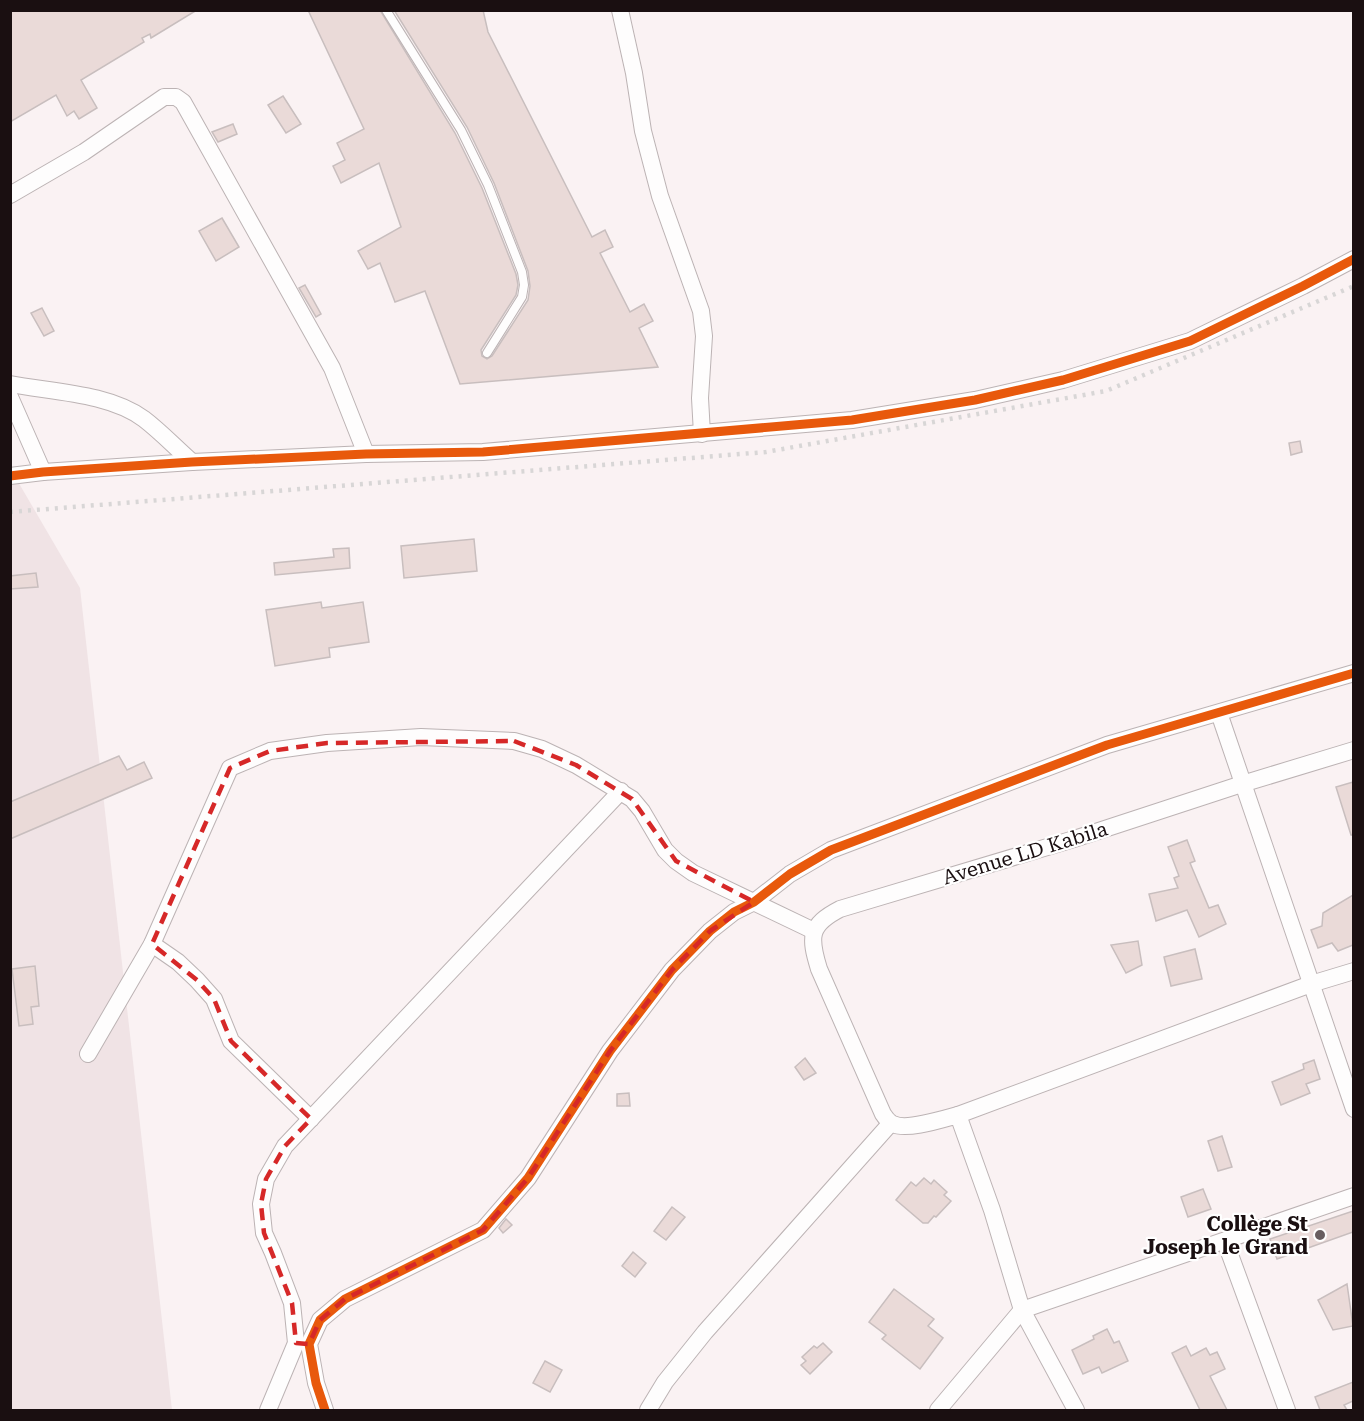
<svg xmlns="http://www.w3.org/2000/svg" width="1364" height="1421" viewBox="0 0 1364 1421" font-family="'Roboto Serif',serif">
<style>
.built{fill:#f0e3e5}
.building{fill:#eadad8;stroke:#c8bebe;stroke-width:1.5}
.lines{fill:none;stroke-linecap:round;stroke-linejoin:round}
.lane-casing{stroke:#bcb3b4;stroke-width:10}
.street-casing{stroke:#bcb3b4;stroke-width:18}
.lane{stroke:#fefdfd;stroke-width:8}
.street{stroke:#fefdfd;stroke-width:16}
.rail{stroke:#d8d6d6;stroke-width:4.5;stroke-dasharray:3 6;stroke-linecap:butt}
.cycleway-casing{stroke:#fff;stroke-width:13}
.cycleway{stroke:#e8590c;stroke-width:9}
.marked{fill:none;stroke:#d62828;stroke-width:4.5;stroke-dasharray:12 8;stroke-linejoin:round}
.poi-dot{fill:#685e60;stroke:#fff;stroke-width:2}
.labels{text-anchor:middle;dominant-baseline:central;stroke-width:4.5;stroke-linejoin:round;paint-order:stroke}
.street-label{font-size:20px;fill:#1a0f11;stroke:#fff}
.poi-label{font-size:20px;font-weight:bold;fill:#1a0f11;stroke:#fff;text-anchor:end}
</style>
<rect width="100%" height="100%" fill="#faf2f3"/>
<path class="built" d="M10 468 80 588 172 1410H11Z"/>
<g class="building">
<path d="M10 10H197L151 38 150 34 142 38 144 42 81 80 97 108 79 119 74 111 67 116 56 95 10 122Z"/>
<path d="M308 10H380L455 133 482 188 516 274 518 285 516 295 481 350 482 356 487 359 492 356 528 300 530 286 528 271 494 183 467 127 394 10H483L488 32 592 237 605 230 613 247 600 253 630 312 644 304 653 321 639 328 658 367 460 384 425 291 395 302 380 263 368 269 358 251 401 227 379 163 341 183 333 166 345 160 337 143 364 129Z"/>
<path d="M283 96 301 124 286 133 268 105Z"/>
<path d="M233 124 237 134 218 142 212 132Z"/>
<path d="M222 218 239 247 216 261 199 231Z"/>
<path d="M305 285 321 314 316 317 299 288Z"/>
<path d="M42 308 54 331 44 336 31 313Z"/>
<path d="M1300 441 1302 452 1291 455 1289 443Z"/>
<path d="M474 539 477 571 404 578 401 546Z"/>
<path d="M349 548 350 568 275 575 274 563 334 557 333 549Z"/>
<path d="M36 573 38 587 10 589V576Z"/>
<path d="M321 602 322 608 363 602 369 642 329 648 330 657 275 666 266 610Z"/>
<path d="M119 756 127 770 144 762 152 778 10 839V802Z"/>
<path d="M1353 782V835H1351L1336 787Z"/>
<path d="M1187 840 1195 861 1190 863 1209 908 1218 905 1226 924 1199 937 1187 910 1156 921 1149 894 1178 888 1174 878 1179 876 1168 847Z"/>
<path d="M1353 895V945L1338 951 1332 943 1318 948 1311 930 1322 926 1323 913Z"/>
<path d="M1138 941 1142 965 1126 973 1111 945Z"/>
<path d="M1195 949 1202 979 1171 986 1164 957Z"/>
<path d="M35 966 39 1006 31 1007 33 1024 19 1026 12 969Z"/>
<path d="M805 1058 816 1073 804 1080 795 1067Z"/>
<path d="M1314 1060 1320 1079 1306 1084 1310 1093 1281 1105 1272 1082 1304 1069 1303 1064Z"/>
<path d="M629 1093 630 1106H617V1094Z"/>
<path d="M1222 1136 1232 1167 1218 1171 1208 1141Z"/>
<path d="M924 1178 931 1184 934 1180 947 1192 944 1195 951 1201 936 1217 934 1216 928 1223H923L896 1200 911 1182 916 1186Z"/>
<path d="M1203 1189 1211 1209 1188 1217 1181 1197Z"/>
<path d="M672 1207 685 1217 666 1240 654 1231Z"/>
<path d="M1353 1211V1232L1277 1259 1270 1239Z"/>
<path d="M506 1219 512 1225 503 1233 499 1228Z"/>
<path d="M633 1252 646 1263 635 1277 622 1266Z"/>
<path d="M1347 1284 1353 1326 1333 1330 1318 1300Z"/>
<path d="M894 1289 934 1319 928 1326 943 1338 920 1369 882 1339 886 1335 869 1322Z"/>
<path d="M1107 1329 1114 1343 1119 1341 1128 1361 1102 1373 1099 1367 1083 1374 1072 1350 1094 1339 1093 1336Z"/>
<path d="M823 1343 832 1352 810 1374 801 1365 806 1361 802 1357 814 1346 817 1348Z"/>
<path d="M1186 1346 1191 1356 1206 1348 1210 1355 1217 1352 1225 1369 1210 1376 1227 1410H1200L1172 1353Z"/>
<path d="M545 1361 562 1370 550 1392 533 1383Z"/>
<path d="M1353 1382V1401L1344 1405 1347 1410H1320L1315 1397Z"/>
</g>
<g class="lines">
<defs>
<path id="lane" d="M386 10 461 130 488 185 522 272 524 285 522 297 487 353"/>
<g id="street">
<path d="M620 10 634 73 643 131 660 196 701 311 704 336 700 398 702 434"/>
<path d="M10 195 84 152 164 97H176L183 102 332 368 366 454"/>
<path d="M10 384C52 392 109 393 144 419 161 432 176 448 192 462"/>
<path d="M10 397 43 472"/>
<path d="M10 476 43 472 192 462 366 454 483 452 852 420 975 400 1063 380 1190 341 1303 286 1354 259"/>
<path d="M1219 713 1354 1109"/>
<path d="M152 944 178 962 197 980 214 999 231 1041 311 1119"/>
<path d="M88 1054 152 944 230 768 270 751 327 743 421 737 514 741 542 749 576 765 632 799 642 811 665 850 676 861 693 873 814 931"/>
<path d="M958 1115 1311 984 1354 971"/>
<path d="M1225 1241 1287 1410"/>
<path d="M268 1410 296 1343 292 1303 273 1253 264 1233 261 1204 266 1179 285 1146 621 791"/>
<path d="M325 1410 316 1383 309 1344 320 1320 345 1299 483 1230 528 1178 610 1051 672 970 710 931 734 912 754 902 790 874 831 850 1107 745 1354 673"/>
<path d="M648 1410 665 1382 705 1332 890 1124"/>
<path d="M938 1410 1022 1310 1354 1196"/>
<path d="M1076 1410 1022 1310 992 1210 958 1115C943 1119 907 1131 893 1124 888 1122 886 1118 883 1114L819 969C809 937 809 925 840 909L1074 839 1242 784 1354 750"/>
</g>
</defs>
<use href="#lane" class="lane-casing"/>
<use href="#street" class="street-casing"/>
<use href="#lane" class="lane"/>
<use href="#street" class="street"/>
<path class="rail" d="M10 512 766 452 1106 391 1354 286"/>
<defs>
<g id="cycleway">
<path d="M10 476 43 472 192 462 366 454 483 452 852 420 975 400 1063 380 1190 341 1303 286 1354 259"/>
<path d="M325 1410 316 1383 309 1344 320 1320 345 1299 483 1230 528 1178 610 1051 672 970 710 931 734 912 754 902 790 874 831 850 1107 745 1354 673"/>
</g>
</defs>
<use href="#cycleway" class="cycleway-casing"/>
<use href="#cycleway" class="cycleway"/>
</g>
<path class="marked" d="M514 741 576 765 632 799 676 861 754 902 710 931 672 970 610 1051 528 1178 483 1230 345 1299 320 1320 309 1344 296 1343 292 1303 264 1233 261 1204 266 1179 285 1146 311 1119 231 1041 214 999 197 980 152 944 230 768 270 751 327 743Z"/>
<circle class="poi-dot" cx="1320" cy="1235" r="6"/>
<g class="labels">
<g class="street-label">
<text transform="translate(1025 853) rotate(-17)">Avenue LD Kabila</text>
</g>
<g class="poi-label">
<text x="1308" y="1224">Collège St<tspan x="1308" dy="23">Joseph le Grand</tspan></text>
</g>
</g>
<rect width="1364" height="1421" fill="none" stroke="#1a0f11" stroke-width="24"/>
</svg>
